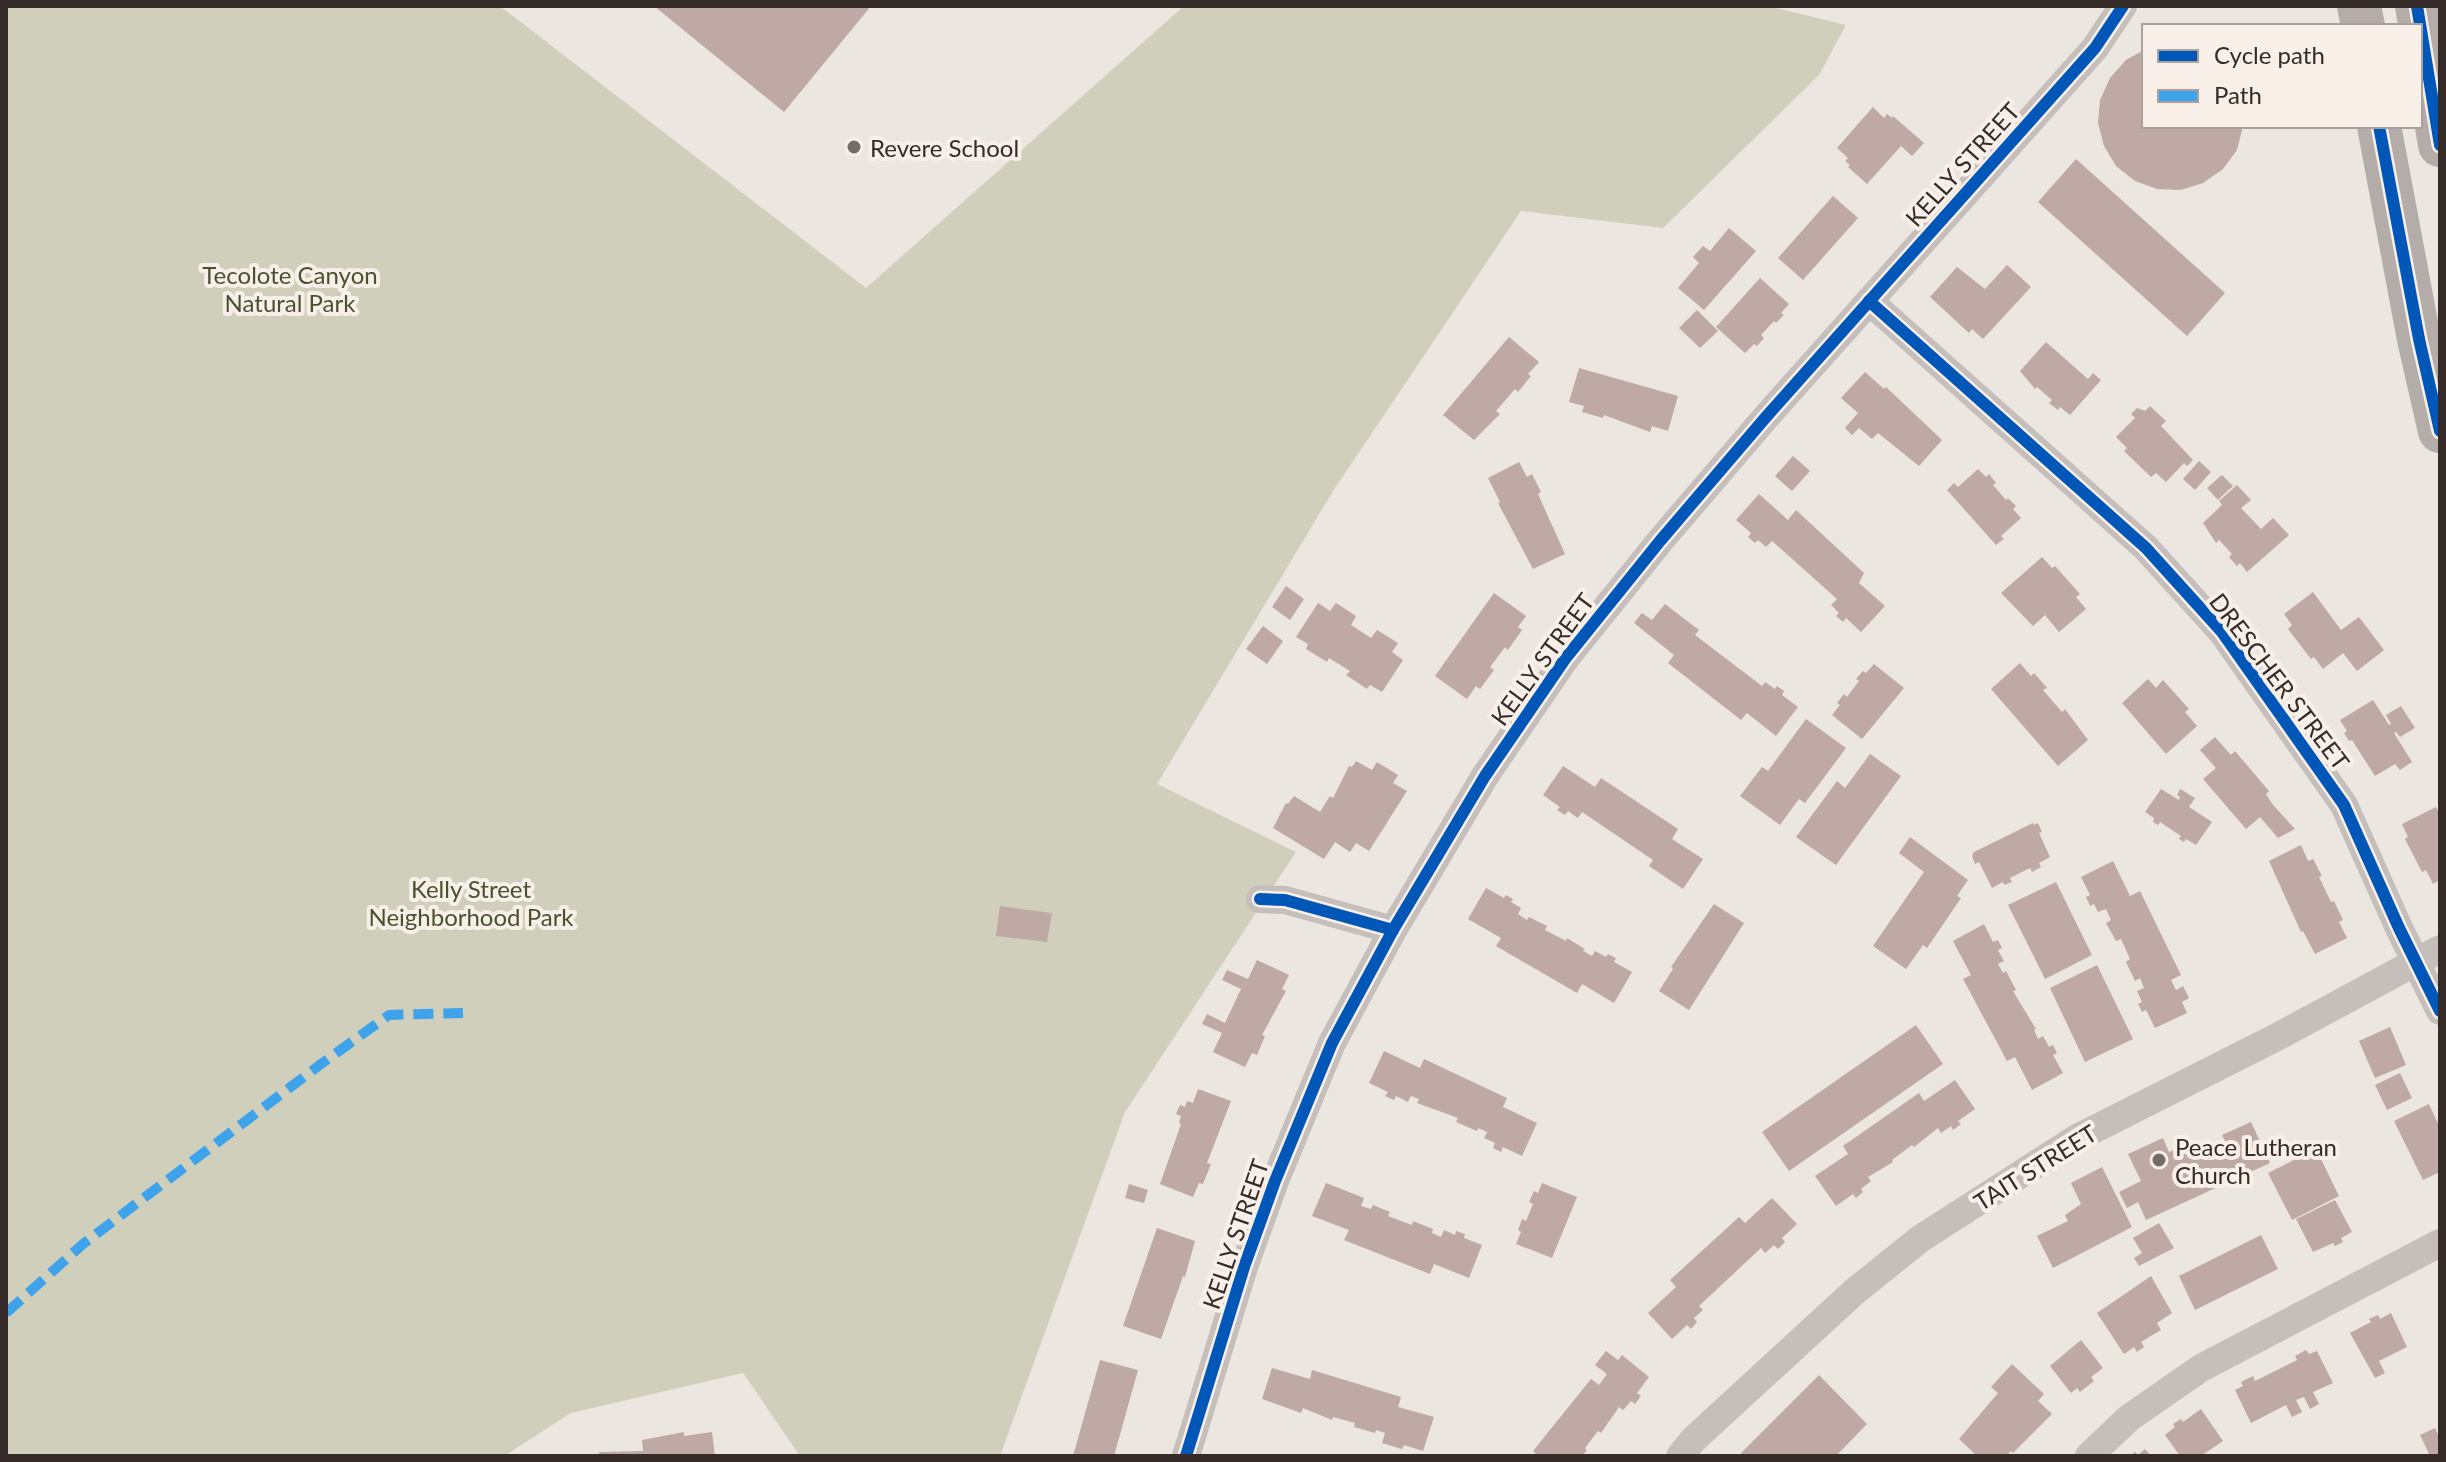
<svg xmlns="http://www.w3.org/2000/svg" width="2446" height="1462" viewBox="0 0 2446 1462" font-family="Lato,sans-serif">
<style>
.green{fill:#cfcfbc}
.building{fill:#bea9a4}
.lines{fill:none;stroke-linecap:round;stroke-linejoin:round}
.street{stroke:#c5beba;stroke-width:28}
.primary{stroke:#b3aca9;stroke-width:44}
.quiet{stroke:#3ea3eb;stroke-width:10;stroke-dasharray:20 10;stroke-linecap:butt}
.cycleway-casing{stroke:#f8efe9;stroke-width:17}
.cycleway{stroke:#0057b8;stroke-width:12}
.poi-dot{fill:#756c69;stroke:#f8efe9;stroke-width:3}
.labels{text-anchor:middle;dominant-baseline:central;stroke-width:8;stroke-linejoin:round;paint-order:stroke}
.poi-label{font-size:24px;fill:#352b29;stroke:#f8efe9;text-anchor:start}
.street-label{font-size:24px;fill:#352b29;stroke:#f8efe9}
.park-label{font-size:24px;fill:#49512f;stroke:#f8efe9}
</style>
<rect width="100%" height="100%" fill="#ece6e1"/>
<path class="green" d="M6 6H500L866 288 1184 6H1768L1846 25 1819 75 1663 228 1521 211 1333 491 1157 784 1296 852 1125 1112 1000 1456H800L743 1373 571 1413 504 1456H6Z"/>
<g class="building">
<path d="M654 6H871L784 112Z"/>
<path d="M2144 50V126H2243L2237 150 2223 169 2203 183 2181 190 2157 189 2135 181 2116 166 2104 146 2098 123 2100 100 2110 78 2126 60Z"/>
<path d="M1873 107 1884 118 1887 114 1892 118 1893 116 1924 143 1912 156 1901 146 1867 184 1848 167 1850 165 1845 161 1848 158 1837 148Z"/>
<path d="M2076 159 2225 293 2187 336 2038 202Z"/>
<path d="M1833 196 1858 218 1803 280 1778 258Z"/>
<path d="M1729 228 1756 251 1704 310 1678 288 1699 263 1693 257 1703 246 1710 251Z"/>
<path d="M2007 265 2031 287 1983 339 1972 329 1969 333 1930 297 1957 267 1985 289Z"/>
<path d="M1760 278 1789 304 1781 313 1784 315 1776 323 1774 321 1761 335 1764 338 1757 346 1754 344 1745 353 1716 327Z"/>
<path d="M1697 310 1718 331 1700 348 1679 328Z"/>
<path d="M1509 337 1539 362 1528 374 1531 376 1518 392 1515 389 1496 411 1500 414 1474 440 1443 415Z"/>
<path d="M2046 342 2088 379 2093 373 2101 380 2070 415 2060 407 2058 410 2049 403 2052 400 2037 387 2035 389 2020 371Z"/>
<path d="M1579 368 1678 396 1668 431 1652 426 1650 432 1604 415 1603 418 1582 412 1584 406 1569 402Z"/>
<path d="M1865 372 1884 389 1886 387 1942 440 1919 466 1878 433 1872 439 1859 428 1852 435 1845 428 1858 413 1841 398Z"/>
<path d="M2150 406 2166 421 2161 426 2193 460 2187 466 2184 463 2166 482 2156 473 2151 477 2124 451 2127 448 2116 437 2135 418 2131 414 2137 408 2145 411Z"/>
<path d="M1793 456 1810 471 1792 491 1775 476Z"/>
<path d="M2199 461 2211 472 2195 490 2183 479Z"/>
<path d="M1519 462 1527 477 1532 474 1541 492 1538 494 1565 554 1533 569 1498 503 1500 502 1488 478Z"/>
<path d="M1978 469 1986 477 1989 474 1996 483 1993 485 2006 500 2008 498 2016 506 2013 509 2021 518 2001 536 2004 539 1996 545 1947 490 1954 483 1958 487Z"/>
<path d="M2222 475 2233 486 2218 500 2207 488Z"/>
<path d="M2237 485 2251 500 2241 508 2261 529 2273 518 2289 535 2247 572 2240 563 2237 566 2229 557 2232 554 2219 540 2216 543 2203 523 2222 505 2219 501Z"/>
<path d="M1759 494 1788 520 1796 510 1864 573 1859 583 1885 606 1861 632 1846 618 1843 622 1836 616 1839 613 1831 605 1837 599 1772 541 1766 547 1758 540 1755 543 1748 537 1751 533 1736 520Z"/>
<path d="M2042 557 2052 568 2055 566 2080 594 2076 597 2086 609 2059 632 2045 615 2033 626 2001 593Z"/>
<path d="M1286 586 1304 599 1290 620 1272 607Z"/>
<path d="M2313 592 2341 630 2359 617 2384 650 2357 671 2343 653 2323 669 2314 657 2311 659 2288 629 2292 625 2284 614Z"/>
<path d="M1494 593 1526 616 1518 627 1522 630 1508 650 1505 647 1490 667 1494 670 1480 689 1476 686 1467 699 1435 676Z"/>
<path d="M1318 603 1330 611 1336 603 1356 616 1351 625 1371 638 1377 630 1398 643 1392 652 1403 660 1382 692 1370 685 1367 689 1346 675 1350 671 1329 658 1327 662 1306 649 1308 644 1296 637Z"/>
<path d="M1665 604 1699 630 1695 635 1762 686 1765 682 1775 689 1777 686 1784 691 1782 695 1798 707 1776 736 1747 713 1741 720 1668 663 1674 655 1634 623 1642 613 1652 620Z"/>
<path d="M1263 626 1283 641 1267 664 1246 649Z"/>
<path d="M2020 663 2031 676 2034 673 2047 688 2043 690 2062 712 2065 709 2088 740 2058 766 1991 689Z"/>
<path d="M1874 664 1904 688 1862 739 1832 715 1840 705 1837 703 1844 694 1847 697 1859 681 1856 679 1863 671 1866 673Z"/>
<path d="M2148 679 2156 688 2163 680 2189 709 2185 712 2197 726 2166 754 2122 703Z"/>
<path d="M2373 700 2389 725 2391 724 2386 715 2401 706 2415 728 2400 737 2396 732 2394 733 2412 762 2400 770 2395 764 2375 776 2352 740 2349 741 2344 733 2347 731 2340 720Z"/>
<path d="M1806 719 1846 748 1805 803 1799 799 1780 825 1740 796 1762 767 1768 771Z"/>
<path d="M2215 737 2231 755 2235 751 2269 791 2266 794 2273 805 2295 829 2278 838 2260 817 2246 829 2203 779 2216 768 2200 750Z"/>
<path d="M1870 754 1901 776 1836 865 1796 837 1837 781 1845 788Z"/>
<path d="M1356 761 1372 770 1377 762 1398 775 1393 783 1407 791 1369 851 1356 843 1350 852 1335 842 1324 859 1273 828 1286 803 1288 804 1294 796 1320 812 1330 796 1333 798 1349 766 1352 767Z"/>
<path d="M1563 766 1595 787 1601 778 1678 829 1672 839 1703 859 1683 889 1649 866 1653 860 1582 812 1578 818 1568 811 1565 815 1557 810 1560 807 1543 795Z"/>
<path d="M2161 789 2179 800 2180 797 2177 795 2180 789 2195 798 2189 807 2212 822 2196 845 2186 839 2184 842 2179 839 2181 836 2160 822 2158 825 2153 822 2154 818 2145 812Z"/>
<path d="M2436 807 2440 815V880L2433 884 2426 870 2422 872 2405 839 2408 837 2402 824Z"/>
<path d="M2033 823 2034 825 2038 823 2042 832 2039 833 2050 857 2039 863 2041 867 2032 872 2030 868 2010 878 2012 882 2004 885 2003 882 1992 888 1979 862 1975 864 1972 856 1974 852Z"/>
<path d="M1910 837 1968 880 1957 896 1961 898 1927 948 1923 945 1906 969 1873 946 1924 872 1899 853Z"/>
<path d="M2301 845 2308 861 2313 859 2322 876 2319 877 2331 902 2334 901 2343 920 2339 922 2347 938 2315 954 2303 931 2301 932 2269 861Z"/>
<path d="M2113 861 2130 896 2140 891 2181 975 2171 980 2176 990 2183 986 2189 998 2182 1002 2187 1013 2155 1028 2146 1010 2142 1012 2138 1004 2142 1002 2137 991 2144 988 2140 978 2135 981 2126 962 2130 959 2121 939 2116 941 2106 923 2111 920 2106 909 2098 912 2094 904 2090 906 2086 897 2090 895 2081 877Z"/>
<path d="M2056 882 2092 955 2045 979 2008 905Z"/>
<path d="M1486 888 1504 898 1506 895 1513 899 1511 902 1521 908 1518 914 1527 920 1529 917 1547 926 1545 930 1566 941 1567 938 1585 949 1583 951 1592 956 1595 951 1606 957 1608 954 1616 958 1614 962 1632 972 1614 1003 1582 984 1577 993 1496 946 1501 938 1468 919Z"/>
<path d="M1714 904 1744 923 1689 1010 1659 991 1673 969 1671 967Z"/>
<path d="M1000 906 1052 913 1047 942 996 936Z"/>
<path d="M1984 924 1993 942 1998 940 2002 948 1998 950 2004 961 1998 964 2003 973 2006 971 2016 990 2013 991 2036 1029 2034 1030 2038 1039 2043 1036 2049 1047 2053 1045 2057 1053 2053 1055 2063 1073 2032 1090 2015 1057 2007 1061 1963 979 1971 975 1953 941Z"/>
<path d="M1257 960 1289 975 1282 989 1286 991 1262 1035 1265 1036 1257 1055 1252 1053 1245 1067 1213 1052 1222 1033 1202 1024 1207 1014 1225 1023 1241 989 1222 980 1227 970 1248 979Z"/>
<path d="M2097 965 2133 1039 2085 1062 2050 988Z"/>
<path d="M1916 1025 1943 1064 1789 1171 1762 1132Z"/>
<path d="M2390 1027 2406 1065 2375 1078 2359 1041Z"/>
<path d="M1384 1051 1420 1068 1424 1059 1507 1098 1503 1107 1537 1123 1522 1156 1503 1147 1501 1152 1493 1148 1495 1143 1484 1138 1487 1132 1478 1128 1477 1131 1456 1122 1458 1118 1417 1103 1419 1099 1411 1096 1408 1102 1396 1096 1394 1100 1385 1096 1388 1092 1369 1083Z"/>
<path d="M2400 1073 2412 1098 2387 1110 2375 1085Z"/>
<path d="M1955 1080 1975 1109 1958 1121 1961 1124 1953 1130 1951 1126 1941 1133 1938 1128 1914 1147 1912 1145 1892 1160 1893 1162 1868 1177 1871 1181 1861 1189 1863 1192 1856 1198 1853 1194 1836 1206 1815 1176 1848 1154 1843 1146 1919 1093 1924 1101Z"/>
<path d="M1198 1089 1231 1101 1207 1163 1211 1164 1203 1184 1199 1183 1193 1197 1160 1184 1181 1124 1179 1123 1181 1116 1176 1114 1180 1105 1185 1107 1187 1101 1193 1103Z"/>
<path d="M2429 1104 2440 1128V1172L2423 1180 2394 1121Z"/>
<path d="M2251 1122 2270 1163 2146 1220 2138 1202 2127 1208 2119 1192 2141 1181 2128 1154 2163 1138 2169 1152 2182 1146 2188 1158 2225 1141 2222 1135Z"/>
<path d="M2316 1149 2339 1196 2292 1220 2268 1173Z"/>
<path d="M2102 1167 2132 1227 2053 1268 2037 1236 2068 1221 2065 1215 2081 1204 2071 1183Z"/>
<path d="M1326 1183 1364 1198 1361 1206 1371 1209 1373 1205 1390 1212 1388 1216 1412 1225 1413 1221 1433 1229 1432 1233 1441 1237 1444 1230 1455 1235 1456 1231 1465 1234 1464 1238 1482 1245 1469 1278 1434 1264 1430 1274 1344 1240 1349 1230 1312 1216Z"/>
<path d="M1542 1183 1577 1197 1552 1258 1516 1244 1521 1232 1518 1230 1522 1219 1526 1221 1533 1204 1529 1202 1534 1191 1538 1193Z"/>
<path d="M1129 1184 1148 1190 1144 1203 1125 1198Z"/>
<path d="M1772 1198 1797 1224 1782 1238 1785 1242 1778 1249 1774 1245 1765 1253 1761 1248 1699 1306 1703 1310 1694 1318 1697 1322 1691 1329 1687 1325 1672 1339 1648 1313 1676 1287 1670 1280 1739 1217 1745 1223Z"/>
<path d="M2335 1200 2352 1232 2341 1238 2343 1242 2335 1246 2333 1243 2313 1252 2296 1219Z"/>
<path d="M2159 1223 2174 1248 2139 1266 2134 1258 2142 1253 2133 1238Z"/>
<path d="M1157 1228 1195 1241 1185 1277 1183 1276 1161 1339 1123 1326Z"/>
<path d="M2261 1235 2278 1269 2195 1310 2179 1276Z"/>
<path d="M2151 1276 2172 1313 2157 1323 2161 1330 2141 1342 2144 1347 2137 1352 2134 1347 2124 1354 2097 1313Z"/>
<path d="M2391 1313 2407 1347 2379 1361 2385 1373 2375 1378 2350 1333 2371 1322 2369 1319 2378 1315 2380 1319Z"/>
<path d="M2081 1340 2103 1368 2091 1377 2094 1381 2080 1392 2077 1388 2071 1393 2050 1366Z"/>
<path d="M2306 1350 2309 1354 2317 1351 2333 1383 2313 1392 2319 1404 2310 1409 2304 1397 2296 1400 2302 1412 2292 1417 2286 1405 2251 1423 2235 1390 2243 1386 2241 1382 2253 1376 2255 1381 2297 1360 2295 1356Z"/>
<path d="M1606 1351 1618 1360 1622 1355 1649 1377 1637 1393 1641 1396 1635 1404 1631 1401 1623 1410 1619 1407 1601 1433 1598 1431 1585 1448 1587 1450 1582 1456H1538L1533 1451 1591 1379 1599 1385 1607 1374 1595 1365Z"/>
<path d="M1100 1360 1138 1370 1114 1456H1073Z"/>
<path d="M2012 1364 2044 1394 2038 1401 2052 1414 2013 1453 2011 1451 2006 1456H1977L1959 1439 1998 1393 1991 1387Z"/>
<path d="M1272 1368 1310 1379 1312 1370 1401 1397 1398 1407 1434 1417 1423 1451 1404 1445 1402 1449 1382 1443 1385 1433 1376 1430 1375 1433 1354 1427 1355 1423 1333 1417 1332 1420 1303 1408 1301 1413 1262 1399Z"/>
<path d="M1819 1375 1867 1424 1836 1456H1743L1741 1453Z"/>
<path d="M2201 1409 2223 1441 2201 1456H2180L2165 1435 2175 1427 2173 1424 2181 1419 2183 1422Z"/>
<path d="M2435 1428 2440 1439V1456H2430L2420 1435Z"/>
<path d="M684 1432V1436L712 1432 715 1456H600L599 1452 643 1451 642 1440Z"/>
<path d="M2145 1449 2151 1456H2130L2135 1452 2138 1455Z"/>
</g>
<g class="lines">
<g class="street">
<path d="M1869 301 2146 548 2222 632 2344 805 2399 928 2440 1011"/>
<path d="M1260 899 1285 900 1393 930"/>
<path d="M1186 1456 1244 1267 1275 1181 1332 1043 1393 930 1485 776 1565 659 1660 541 1766 417 2095 48 2123 6"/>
<path d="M1680 1456 1693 1440 1854 1292 1920 1239 2077 1138 2277 1037 2440 949"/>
<path d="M2089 1456 2129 1418 2201 1368 2440 1243"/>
</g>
<g class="primary">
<path d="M2359 6 2363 26"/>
<path d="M2417 6 2440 145"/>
<path d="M2379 126 2419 339 2440 431"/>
</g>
<path class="quiet" d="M6 1313 83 1244 321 1064 389 1015 463 1013"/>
<defs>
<g id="cycleway">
<path d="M2417 6 2440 145"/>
<path d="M2379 126 2419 339 2440 431"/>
<path d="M1869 301 2146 548 2222 632 2344 805 2399 928 2440 1011"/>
<path d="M1260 899 1285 900 1393 930"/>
<path d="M1186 1456 1244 1267 1275 1181 1332 1043 1393 930 1485 776 1565 659 1660 541 1766 417 2095 48 2123 6"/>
</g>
</defs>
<use href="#cycleway" class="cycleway-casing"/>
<use href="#cycleway" class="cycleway"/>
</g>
<g class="poi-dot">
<circle cx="854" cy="147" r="8"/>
<circle cx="2159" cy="1160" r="8"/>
</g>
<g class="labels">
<g class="poi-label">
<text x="870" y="147">Revere School</text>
<text x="2175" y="1146">Peace Lutheran<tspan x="2175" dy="28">Church</tspan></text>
</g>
<g class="street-label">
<text transform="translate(1962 164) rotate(-48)">KELLY STREET</text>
<text transform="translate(1542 659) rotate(-54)">KELLY STREET</text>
<text transform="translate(2280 681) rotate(53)">DRESCHER STREET</text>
<text transform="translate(2035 1167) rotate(-32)">TAIT STREET</text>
<text transform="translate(1235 1234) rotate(-71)">KELLY STREET</text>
</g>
<g class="park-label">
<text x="290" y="274">Tecolote Canyon<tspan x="290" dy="28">Natural Park</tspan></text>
<text x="471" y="888">Kelly Street<tspan x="471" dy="28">Neighborhood Park</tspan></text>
</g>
</g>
<rect width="2446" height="1462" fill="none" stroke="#352b29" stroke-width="16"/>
<rect x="2142" y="24" width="280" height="104" fill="#f8efe9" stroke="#aaa19c" stroke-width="2"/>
<rect x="2158" y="50" width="40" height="12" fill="#0057b8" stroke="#aaa19c" stroke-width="2"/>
<text x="2214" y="64" font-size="24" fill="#352b29">Cycle path</text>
<rect x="2158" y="90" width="40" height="12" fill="#3ea3eb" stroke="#aaa19c" stroke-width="2"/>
<text x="2214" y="104" font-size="24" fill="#352b29">Path</text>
</svg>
